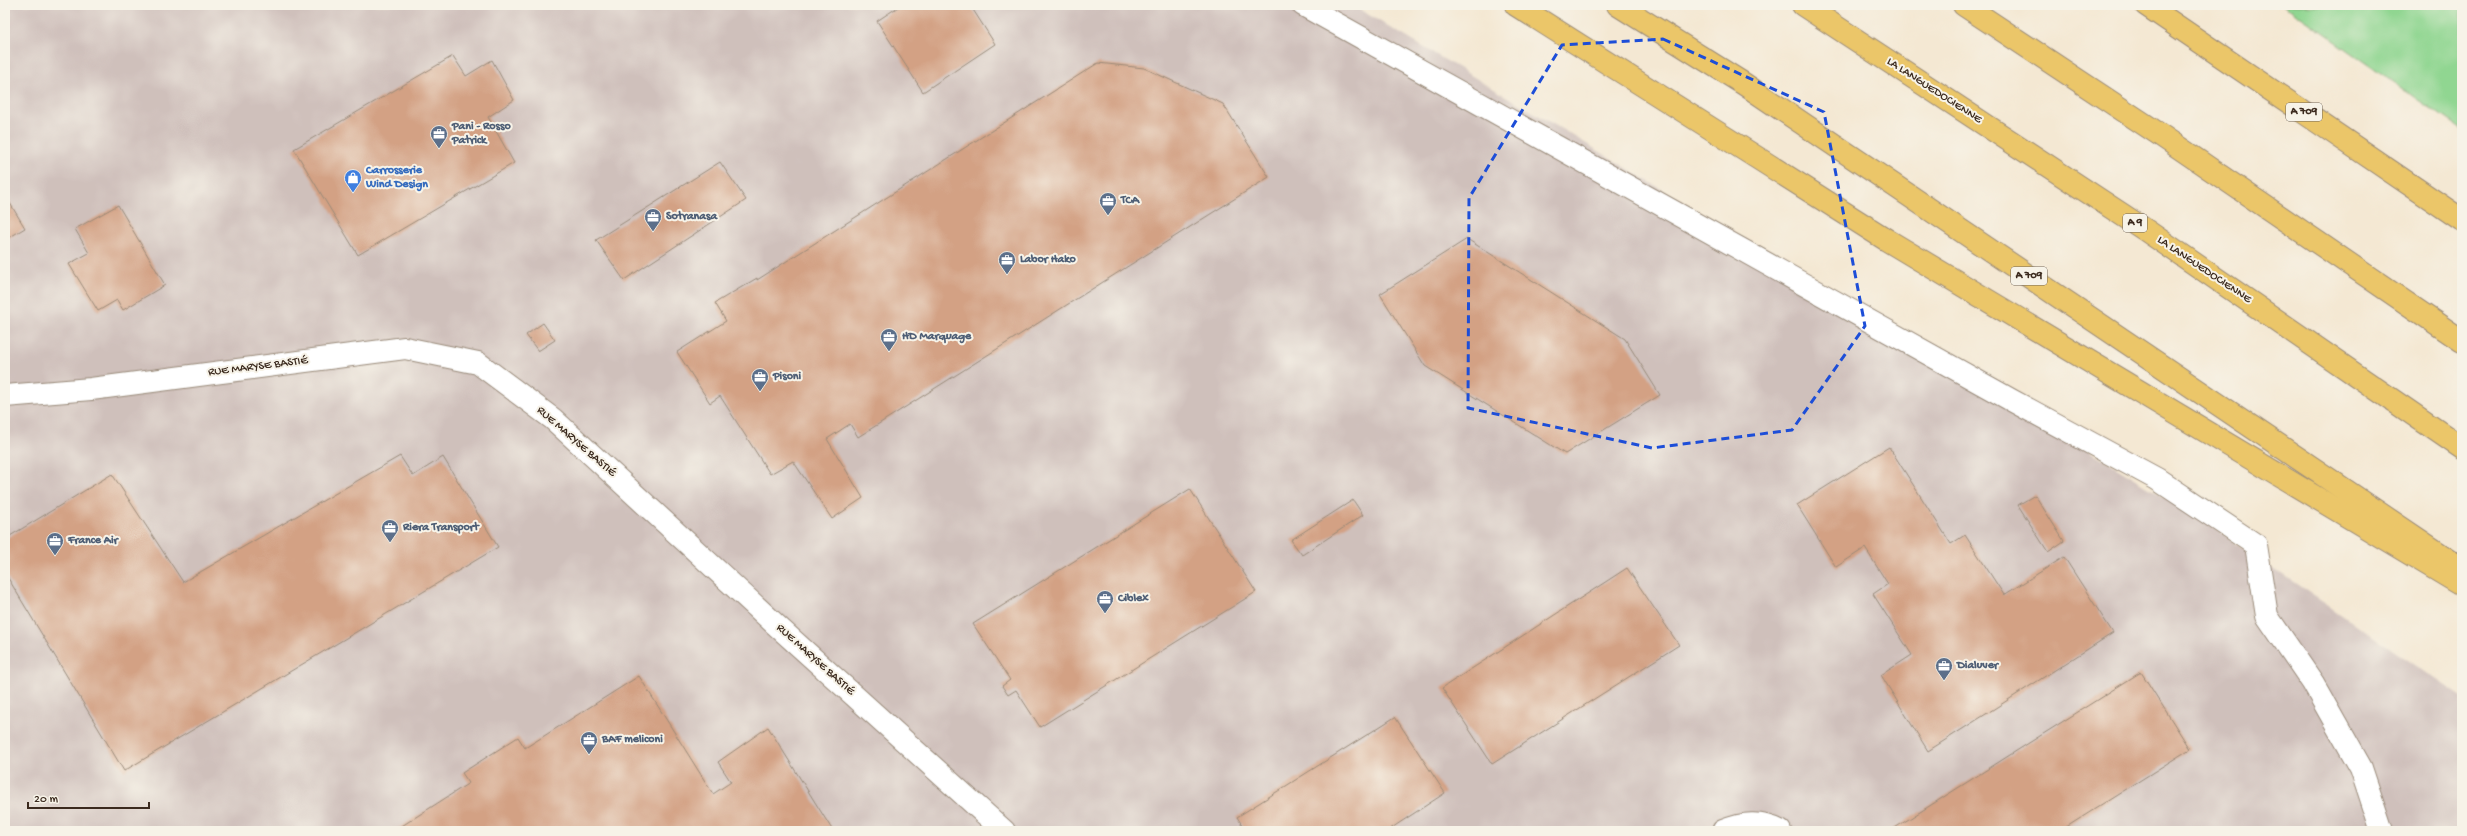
<svg xmlns="http://www.w3.org/2000/svg" width="2467" height="836" viewBox="0 0 2467 836" font-family="'Gochi Hand',sans-serif">
<style>
.industrial{fill:#cfc0bb}
.green{fill:#90d691;stroke:#668058}
.building{fill:#d3a184}
.lines{fill:none;stroke-linecap:round;stroke-linejoin:round}
.service-casing{stroke:#988978;stroke-width:24}
.minor-casing{stroke:#988978;stroke-width:24}
.motorway-casing{stroke:#988978;stroke-width:24}
.service{stroke:#fff;stroke-width:22}
.minor{stroke:#fff;stroke-width:22}
.motorway{stroke:#ebc669;stroke-width:22}
.marked{fill:none;stroke:#1d4ed8;stroke-width:3;stroke-dasharray:8 5;stroke-linejoin:round}
.labels{text-anchor:middle;dominant-baseline:central;stroke-width:4;stroke-linejoin:round;paint-order:stroke}
.shield{fill:#f7f3e8;stroke:#73665b;stroke-width:1}
.shield-label{font-size:11px;font-weight:bold;fill:#3b2a1e}
.street-label{font-size:12px;fill:#3b2a1e;stroke:#f7f3e8}
.service-label{font-size:12px;font-weight:bold;fill:#4e5e75;stroke:#f7f3e8;text-anchor:start}
.shop-label{font-size:12px;font-weight:bold;fill:#366cbe;stroke:#f7f3e8;text-anchor:start}
</style>
<rect width="100%" height="100%" fill="#f7f3e8"/>
<filter id="ink" filterUnits="userSpaceOnUse"><feTurbulence type="fractalNoise" baseFrequency=".025" numOctaves="2"/><feDisplacementMap in="SourceGraphic" scale="8" xChannelSelector="R" yChannelSelector="G"/><feConvolveMatrix kernelMatrix="1 2 1 2 8 2 1 2 1" color-interpolation-filters="sRGB"/></filter>
<filter id="wash" filterUnits="userSpaceOnUse"><feTurbulence type="fractalNoise" baseFrequency=".012" numOctaves="4" result="noise"/><feDisplacementMap in="SourceGraphic" scale="16" xChannelSelector="R" yChannelSelector="G"/><feGaussianBlur stdDeviation="0.9" result="paint"/><feColorMatrix in="noise" values="0 0 0 0 0 0 0 0 0 0 0 0 0 0 0 0 0 1.4 0 .05"/><feComposite in="paint" operator="in"/></filter>
<g filter="url(#wash)">
<rect width="100%" height="100%" fill="#f4e8d3"/>
<path class="industrial" d="M5 5H1352L1612 159 2192 513 2462 697V831H5Z"/>
<path class="green" d="M2284 5H2462V130Z"/>
<g id="blocks">
<g class="building">
<path d="M901 5H970L995 44 923 92 877 21Z"/>
<path d="M453 56 466 76 492 60 514 100 488 117 514 163 358 255 294 149Z"/>
<path d="M1098 63 1144 68 1223 104 1269 177 858 437 850 424 827 439 863 498 832 519 793 461 770 474 720 396 710 403 677 352 726 321 715 303 757 278V280Z"/>
<path d="M720 162 746 200 624 280 596 240Z"/>
<path d="M5 195 25 228 5 240Z"/>
<path d="M118 205 165 285 123 310 117 300 98 311 69 264 89 253 75 229Z"/>
<path d="M1467 239 1625 339 1660 395 1565 454 1425 366 1380 294Z"/>
<path d="M543 323 555 340 538 351 526 335Z"/>
<path d="M1889 447 1951 544 1965 535 2004 595 2064 557 2113 633 1928 751 1881 675 1912 655 1873 594 1888 584 1865 548 1836 567 1797 505Z"/>
<path d="M400 456 413 476 443 457 498 547 124 771 5 573V539L112 474 183 582Z"/>
<path d="M1190 489 1256 592 1040 727 1016 690 1008 695 1002 686 1010 680 973 624Z"/>
<path d="M2035 495 2064 541 2048 552 2018 505Z"/>
<path d="M1353 500 1363 515 1302 555 1291 540Z"/>
<path d="M1627 568 1679 645 1492 764 1442 688Z"/>
<path d="M2141 672 2190 749 2060 831H1890Z"/>
<path d="M639 676 713 794 731 782 718 762 768 727 833 831H394L469 783 462 773 518 737 525 748Z"/>
<path d="M1395 717 1445 793 1387 831H1246L1237 817Z"/>
</g>
</g>
</g>
<g filter="url(#ink)">
<use href="#blocks" fill-opacity="0" stroke="#988978" stroke-width="1"/>
<g class="lines">
<defs>
<path id="service" d="M1303 5 2013 401 2157 479 2256 545 2267 616 2313 683 2361 768 2382 831"/>
<g id="minor">
<path d="M5 396 91 389 405 348 478 363 553 419 776 625 1004 831"/>
<path d="M1723 831C1743 823 1760 821 1780 831"/>
</g>
<g id="motorway">
<path d="M1516 5 1887 240 2462 585"/>
<path d="M1618 5 1744 84 2462 569"/>
<path d="M1803 5 2147 231 2462 448"/>
<path d="M1964 5 2159 134 2462 341"/>
<path d="M2146 5 2462 220"/>
</g>
</defs>
<use href="#service" class="service-casing"/>
<use href="#minor" class="minor-casing"/>
<use href="#motorway" class="motorway-casing"/>
<use href="#service" class="service"/>
<use href="#minor" class="minor"/>
<use href="#motorway" class="motorway"/>
</g>
</g>
<path class="marked" d="M1663 39 1824 112 1865 326 1792 430 1652 448 1468 408 1469 198 1562 45Z"/>
<defs>
<symbol id="office-pin" viewBox="-11 -11 22 30"><path d="M0 17L-7.5 6A9.5 9.5 0 1 1 7.5 6Z" fill="#5c6f8a" stroke="#f7f3e8"/><path d="M-6-3h4V-5.5h4V-3h4V5H-6ZM-1-4.5V-3h2v-1.5ZM-6 0V1H6V0Z" fill="#fff"/></symbol>
<symbol id="shop-pin" viewBox="-11 -11 22 30"><path d="M0 17L-7.5 6A9.5 9.5 0 1 1 7.5 6Z" fill="#3f7fe0" stroke="#f7f3e8"/><path d="M-5-2.5h2.3a2.7 3.5 0 0 1 5.4 0H5L5.5 6h-11ZM-1.5-2.5h3a1.5 2.3 0 0 0-3 0Z" fill="#fff"/></symbol>
</defs>
<g fill-rule="evenodd">
<use href="#office-pin" x="429" y="124" width="20" height="27"/>
<use href="#shop-pin" x="343" y="168" width="20" height="27"/>
<use href="#office-pin" x="1098" y="191" width="20" height="27"/>
<use href="#office-pin" x="643" y="207" width="20" height="27"/>
<use href="#office-pin" x="997" y="250" width="20" height="27"/>
<use href="#office-pin" x="879" y="327" width="20" height="27"/>
<use href="#office-pin" x="750" y="367" width="20" height="27"/>
<use href="#office-pin" x="380" y="518" width="20" height="27"/>
<use href="#office-pin" x="45" y="531" width="20" height="27"/>
<use href="#office-pin" x="1095" y="589" width="20" height="27"/>
<use href="#office-pin" x="1934" y="656" width="20" height="27"/>
<use href="#office-pin" x="579" y="730" width="20" height="27"/>
</g>
<g class="labels">
<g class="shield">
<rect x="2286" y="103" width="36" height="18" rx="3"/>
<rect x="2123" y="214" width="24" height="18" rx="3"/>
<rect x="2011" y="267" width="36" height="18" rx="3"/>
</g>
<g class="shield-label">
<text x="2304" y="112">A 709</text>
<text x="2135" y="223">A 9</text>
<text x="2029" y="276">A 709</text>
</g>
<g class="street-label">
<text transform="translate(1934 91) rotate(33)">LA LANGUEDOCIENNE</text>
<text transform="translate(2204 270) rotate(34)">LA LANGUEDOCIENNE</text>
<text transform="translate(258 367) rotate(-7)">RUE MARYSE BASTIÉ</text>
<text transform="translate(576 442) rotate(41)">RUE MARYSE BASTIÉ</text>
<text transform="translate(815 660) rotate(42)">RUE MARYSE BASTIÉ</text>
</g>
<g class="service-label">
<text x="452" y="127">Pani - Rosso<tspan x="452" dy="14">Patrick</tspan></text>
<text x="1121" y="201">TCA</text>
<text x="666" y="217">Sotranasa</text>
<text x="1020" y="260">Labor Hako</text>
<text x="902" y="337">HD Marquage</text>
<text x="773" y="377">Pisoni</text>
<text x="403" y="528">Riera Transport</text>
<text x="68" y="541">France Air</text>
<text x="1118" y="599">Ciblex</text>
<text x="1957" y="666">Dialuver</text>
<text x="602" y="740">BAF meliconi</text>
</g>
<g class="shop-label">
<text x="366" y="171">Carrosserie<tspan x="366" dy="14">Wind Design</tspan></text>
</g>
</g>
<rect width="2467" height="836" fill="none" stroke="#f7f3e8" stroke-width="20"/>
<path d="M28 802v6h121v-6" fill="none" stroke="#3b2a1e" stroke-width="2"/>
<text x="34" y="802" font-size="12" fill="#3b2a1e" stroke="#f7f3e8" stroke-width="3" paint-order="stroke">20 m</text>
</svg>
